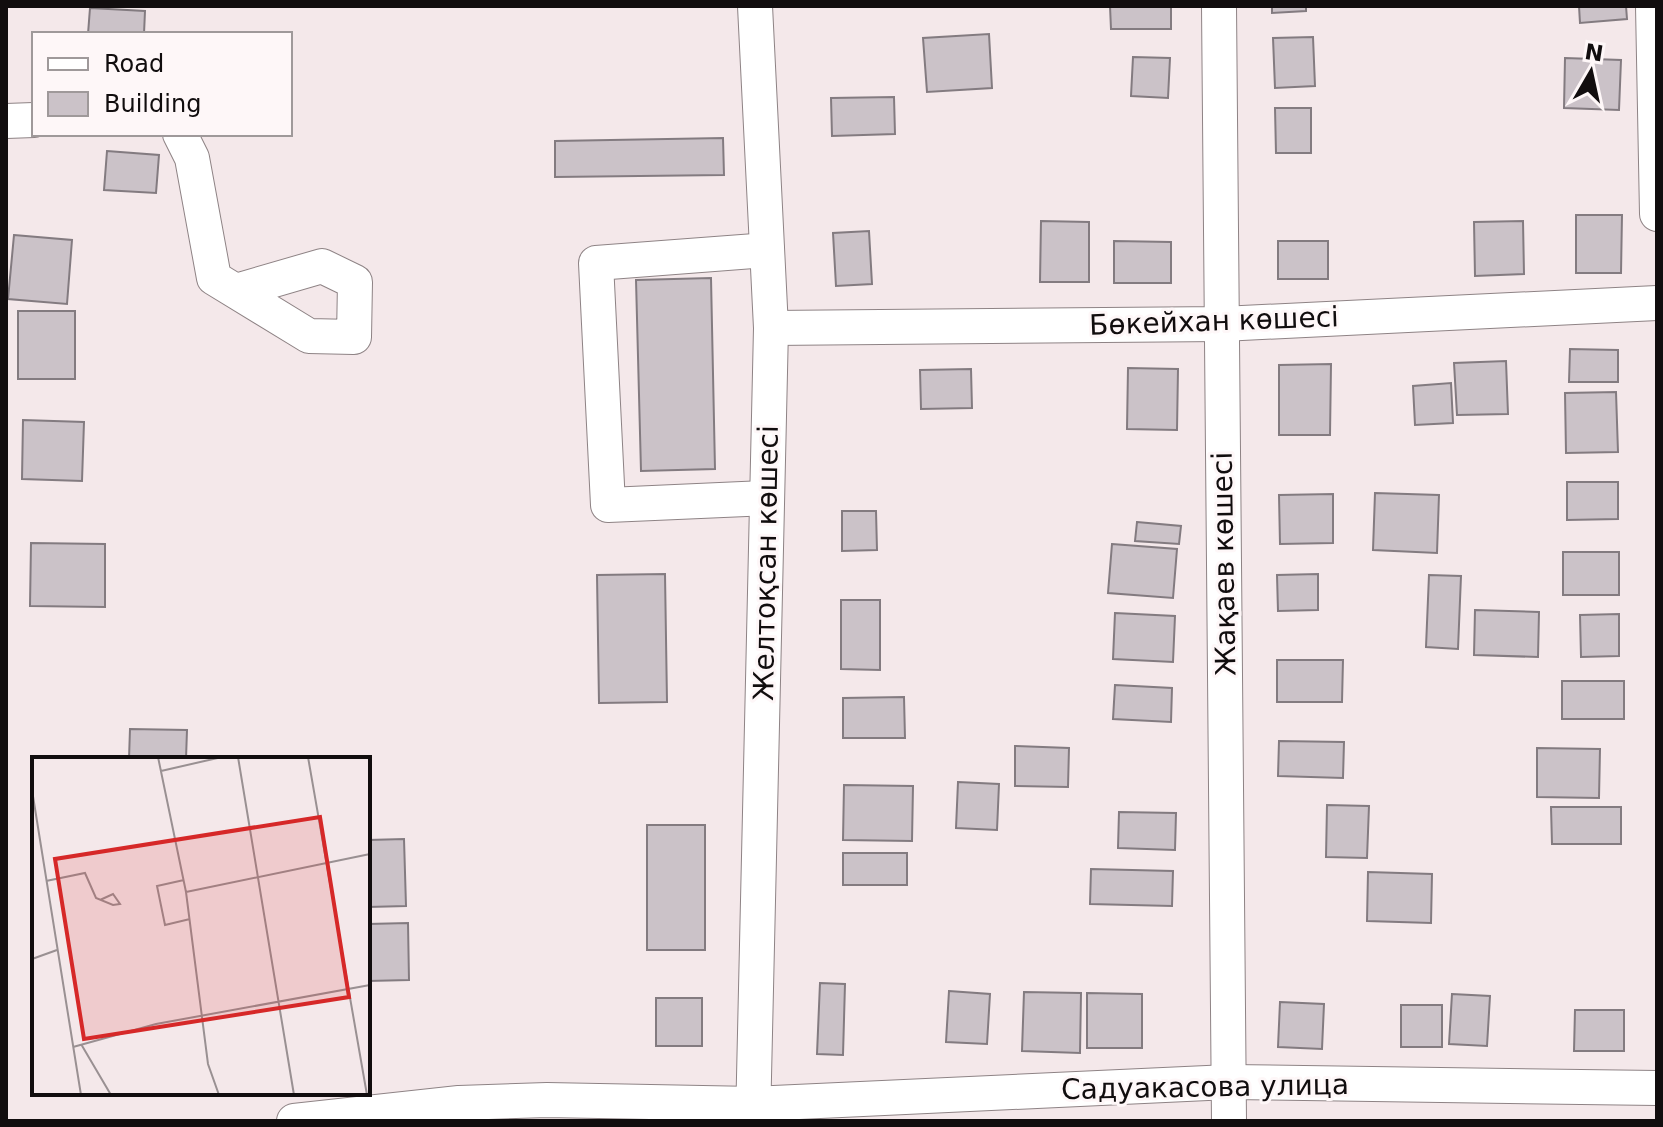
<svg xmlns="http://www.w3.org/2000/svg" width="1663" height="1127" viewBox="0 0 1663 1127" font-family="'DejaVu Sans',sans-serif">
<style>
.building{fill:#cbc2c8;stroke:#837b80;stroke-width:2}
.lines{fill:none;stroke-linecap:round;stroke-linejoin:round}
.minor-casing{stroke:#8e8385;stroke-width:36}
.minor{stroke:#fff;stroke-width:34}
.labels{text-anchor:middle;dominant-baseline:central;stroke-width:6;stroke-linejoin:round;paint-order:stroke}
.street-label{font-size:28px;fill:#110d0e;stroke:#fef7f8}
.inset-road{fill:none;stroke:#999092;stroke-width:2}
.view{fill:#d62828;fill-opacity:0.15;stroke:#d62828;stroke-width:4}
.inset-edge{fill:none;stroke:#110d0e;stroke-width:4}
</style>
<rect width="100%" height="100%" fill="#f4e8ea"/>
<g class="building">
<path d="M1110 6H1171V29H1111Z"/>
<path d="M1272 6H1306V11L1272 13Z"/>
<path d="M1579 6H1626L1627 19 1580 23Z"/>
<path d="M90 8 145 11 144 34H88Z"/>
<path d="M989 34 992 88 927 92 923 38Z"/>
<path d="M1313 37 1315 86 1275 88 1273 38Z"/>
<path d="M1133 57 1170 58 1168 98 1131 96Z"/>
<path d="M1565 58 1621 60 1619 110 1564 108Z"/>
<path d="M894 97 895 134 832 136 831 98Z"/>
<path d="M1275 108H1311V153H1276Z"/>
<path d="M723 138 724 175 555 177V141Z"/>
<path d="M107 151 159 155 156 193 104 190Z"/>
<path d="M1576 215H1622L1621 273H1576Z"/>
<path d="M1041 221 1089 222V282H1040Z"/>
<path d="M1523 221 1524 274 1475 276 1474 222Z"/>
<path d="M869 231 872 284 836 286 833 233Z"/>
<path d="M14 235 72 240 67 304 8 299Z"/>
<path d="M1114 241 1171 242V283H1114Z"/>
<rect x="1278" y="241" width="50" height="38"/>
<path d="M711 278 715 469 641 471 636 280Z"/>
<rect x="18" y="311" width="57" height="68"/>
<path d="M1570 349 1618 350V382H1569Z"/>
<path d="M1506 361 1508 414 1457 415 1454 363Z"/>
<path d="M1331 364 1330 435H1279V365Z"/>
<path d="M1128 368 1178 369 1177 430 1127 429Z"/>
<path d="M971 369 972 408 921 409 920 370Z"/>
<path d="M1451 383 1453 423 1415 425 1413 386Z"/>
<path d="M1616 392 1618 452 1566 453 1565 393Z"/>
<path d="M23 420 84 422 82 481 22 479Z"/>
<path d="M1567 482H1618V519L1567 520Z"/>
<path d="M1375 493 1439 495 1437 553 1373 550Z"/>
<path d="M1333 494V543L1280 544 1279 495Z"/>
<path d="M842 511H876L877 550 842 551Z"/>
<path d="M1137 522 1181 526 1179 544 1135 541Z"/>
<path d="M31 543 105 544V607L30 606Z"/>
<path d="M1112 544 1177 549 1173 598 1108 593Z"/>
<rect x="1563" y="552" width="56" height="43"/>
<path d="M665 574 667 702 599 703 597 575Z"/>
<path d="M1318 574V610L1278 611 1277 575Z"/>
<path d="M1429 575 1461 576 1458 649 1426 647Z"/>
<path d="M841 600H880V670L841 669Z"/>
<path d="M1475 610 1539 612 1538 657 1474 655Z"/>
<path d="M1115 613 1175 616 1173 662 1113 659Z"/>
<path d="M1619 614V656L1581 657 1580 615Z"/>
<path d="M1277 660H1343L1342 702H1277Z"/>
<rect x="1562" y="681" width="62" height="38"/>
<path d="M1115 685 1172 688 1171 722 1113 719Z"/>
<path d="M904 697 905 738H843V698Z"/>
<path d="M130 729 187 730 186 759H129Z"/>
<path d="M1279 741 1344 742 1343 778 1278 776Z"/>
<path d="M1015 746 1069 748 1068 787 1015 786Z"/>
<path d="M1537 748 1600 749 1599 798 1537 797Z"/>
<path d="M958 782 999 784 997 830 956 828Z"/>
<path d="M844 785 913 786 912 841 843 840Z"/>
<path d="M1327 805 1369 806 1367 858 1326 857Z"/>
<path d="M1551 807H1621V844H1552Z"/>
<path d="M1119 812 1176 813 1175 850 1118 848Z"/>
<rect x="647" y="825" width="58" height="125"/>
<path d="M404 839 406 906 368 907V840Z"/>
<rect x="843" y="853" width="64" height="32"/>
<path d="M1091 869 1173 871 1172 906 1090 904Z"/>
<path d="M1368 872 1432 874 1431 923 1367 921Z"/>
<path d="M408 923 409 980 368 981V924Z"/>
<path d="M820 983 845 984 843 1055 817 1054Z"/>
<path d="M949 991 990 994 987 1044 946 1042Z"/>
<path d="M1024 992 1081 993 1080 1053 1022 1051Z"/>
<path d="M1087 993 1142 994V1048H1087Z"/>
<path d="M1452 994 1490 996 1487 1046 1449 1044Z"/>
<rect x="656" y="998" width="46" height="48"/>
<path d="M1280 1002 1324 1004 1322 1049 1278 1047Z"/>
<rect x="1401" y="1005" width="41" height="42"/>
<path d="M1575 1010H1624V1051H1574Z"/>
</g>
<g class="lines">
<defs>
<g id="minor">
<path d="M1219 6 1229 1121"/>
<path d="M1653 6 1657 214"/>
<path d="M6 121 34 120"/>
<path d="M180 134 192 158 214 278 309 336 354 337 355 282 322 266 236 291"/>
<path d="M771 328 1222 324 1657 303"/>
<path d="M767 498 608 505 596 263 767 250"/>
<path d="M294 1121 459 1103 547 1100 754 1104 1229 1082 1657 1088"/>
<path d="M753 1121 771 328 755 6"/>
</g>
</defs>
<use href="#minor" class="minor-casing"/>
<use href="#minor" class="minor"/>
</g>
<g class="labels">
<g class="street-label">
<text transform="translate(1214 321) rotate(-2)">Бөкейхан көшесі</text>
<text transform="translate(766 563) rotate(-89)">Желтоқсан көшесі</text>
<text transform="translate(1224 564) rotate(-91)">Жақаев көшесі</text>
<text transform="translate(1205 1087) rotate(-1)">Садуакасова улица</text>
</g>
</g>
<g transform="translate(32 757)">
<rect width="338" height="338" fill="#f4e8ea"/>
<path class="inset-road" d="M126 0 154 135 176 307 187 338M206 0 262 338M276 0 335 338M129 14 190 0M0 33 49 338M152 123 125 129 133 168 158 162M14 124 53 116 64 141 81 148 88 147 81 137 68 143M154 135 338 97M0 202 25 193M49 287 79 338M41 290 124 267 338 228"/>
<path class="view" d="M288 60 317 240 52 282 23 102Z"/>
<rect width="338" height="338" class="inset-edge"/>
</g>
<rect width="1663" height="1127" fill="none" stroke="#110d0e" stroke-width="16"/>
<rect x="32" y="32" width="260" height="104" fill="#fef7f8" stroke="#9f999a" stroke-width="2"/>
<rect x="48" y="58" width="40" height="12" fill="#ffffff" stroke="#9f999a" stroke-width="2"/>
<text x="104" y="72" font-size="24" fill="#110d0e">Road</text>
<rect x="48" y="92" width="40" height="24" fill="#cbc2c8" stroke="#9f999a" stroke-width="2"/>
<text x="104" y="112" font-size="24" fill="#110d0e">Building</text>
<g transform="translate(1591 72) rotate(9)" stroke="#fef7f8" stroke-width="6" paint-order="stroke">
<path d="M0-6L14 30L0 20L-14 30Z" fill="#110d0e"/>
<text y="-12" font-size="22" font-weight="bold" text-anchor="middle" fill="#110d0e">N</text>
</g>
</svg>
